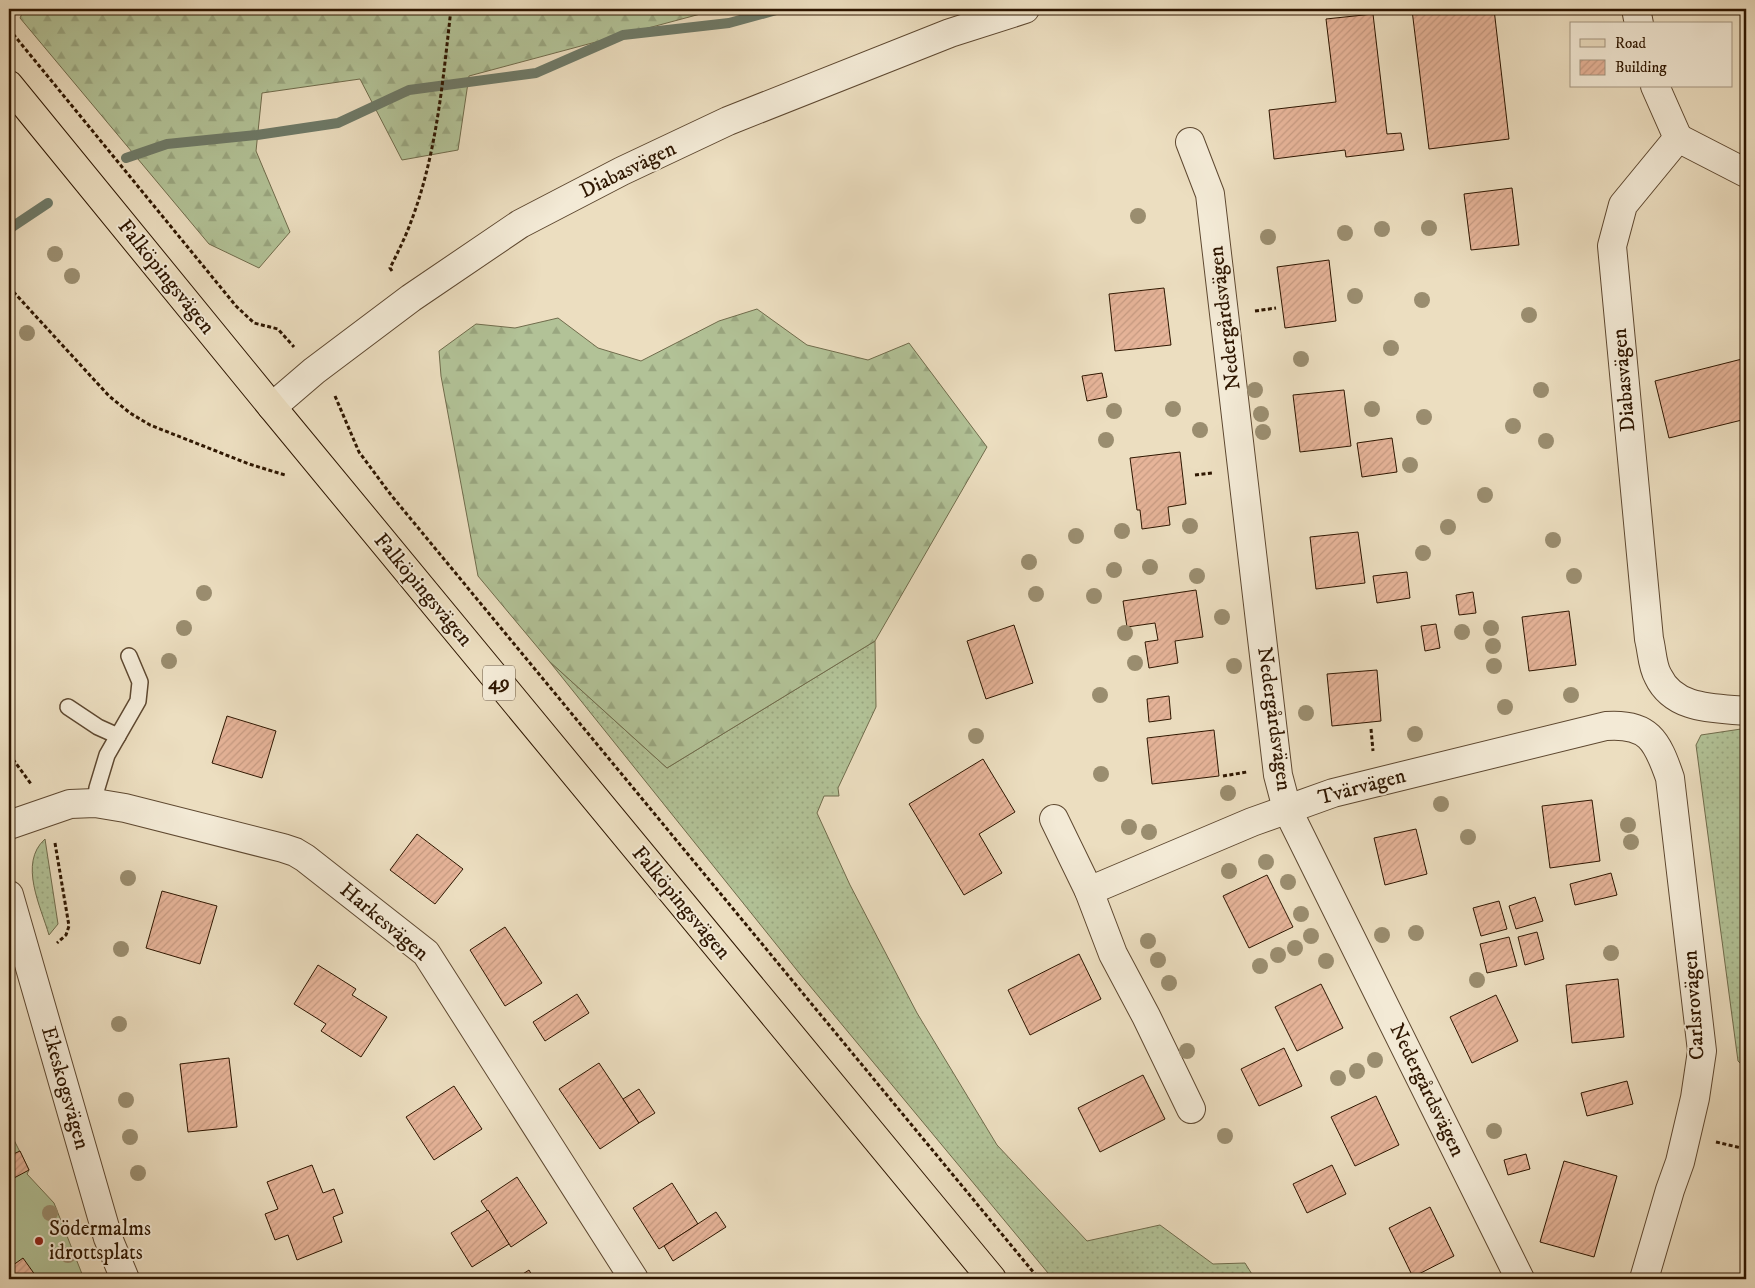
<svg xmlns="http://www.w3.org/2000/svg" width="1755" height="1288" viewBox="0 0 1755 1288" font-family="'IM FELL DW Pica',serif">
<style>
.grass{fill:url(#grass-dots);stroke:#706c4c}
.forest{fill:url(#forest-firs);stroke:#706c4c}
.garden{fill:#b2c297;stroke:#706c4c}
.lines{fill:none;stroke-linecap:round;stroke-linejoin:round}
.stream{stroke:#6e7a68;stroke-width:10}
.building{fill:url(#building-hatch);stroke:#2e1600}
.service-casing{stroke:#5e4830;stroke-width:18}
.minor-casing{stroke:#5e4830;stroke-width:30}
.tertiary-casing{stroke:#5e4830;stroke-width:30}
.primary-casing{stroke:#2e1600;stroke-width:30}
.path{stroke:#2e1600;stroke-width:3;stroke-dasharray:4 2.5;stroke-linecap:butt}
.service{stroke:#f3ead6;stroke-width:15}
.minor{stroke:#f3ead6;stroke-width:28}
.tertiary{stroke:#f3ead6;stroke-width:28}
.primary{stroke:#ecdec0;stroke-width:28}
.tree{fill:#9a8d6f}
.poi-dot{fill:#8f2418;stroke:#f3ead6;stroke-width:2}
.labels{text-anchor:middle;dominant-baseline:central;stroke-width:4;stroke-linejoin:round;paint-order:stroke}
.shield{fill:#f3ead6;stroke:#695640;stroke-width:1}
.shield-label{font-size:20px;font-weight:bold;fill:#2e1600}
.street-label{font-size:21px;fill:#2e1600;stroke:#f3ead6}
.poi-label{font-size:21px;fill:#2e1600;stroke:#f3ead6;text-anchor:start}
</style>
<defs>
<pattern id="grass-dots" width="8" height="8" patternUnits="userSpaceOnUse" patternTransform="scale(1.25)"><rect width="8" height="8" fill="#b2c297"/><path d="M2 2h.1M6 6h.1" fill="none" stroke="#99a680" stroke-width="1.8" stroke-linecap="round"/></pattern>
<pattern id="forest-firs" width="22" height="20" patternUnits="userSpaceOnUse" patternTransform="scale(1.25)"><rect width="22" height="20" fill="#b2c297"/><path d="M5 1l3.5 6h-7zM16 11l3.5 6h-7z" fill="#99a680"/></pattern>
<pattern id="building-hatch" width="6" height="6" patternUnits="userSpaceOnUse" patternTransform="scale(1.25)"><rect width="6" height="6" fill="#e6b499"/><path d="M-1 1l2-2M0 6l6-6M5 7l2-2" fill="none" stroke="#c69a82"/></pattern>
</defs>
<rect width="100%" height="100%" fill="#ecdec0"/>
<filter id="stains"><feTurbulence type="fractalNoise" baseFrequency=".004" numOctaves="4"/><feColorMatrix values="0 0 0 0 .2 0 0 0 0 .09 0 0 0 0 .02 0 0 0 .5 -.17"/></filter>
<radialGradient id="worn" r=".72"><stop offset=".6" stop-color="#630" stop-opacity="0"/><stop offset="1" stop-color="#630" stop-opacity=".3"/></radialGradient>
<g class="grass">
<path d="M875 641 876 707 838 788 839 796H824L817 813 850 885 917 1013 997 1145 1087 1241 1160 1225 1213 1264 1245 1263 1255 1279H1053L800 974 549 661 667 768Z"/>
<path d="M1741 729 1746 730V1069L1738 1061 1696 745 1701 735Z"/>
<path d="M45 839 58 924 49 935C41 907 18 863 45 839Z"/>
</g>
<g class="forest">
<path d="M24 9H719L469 76 458 150 402 160 360 79 262 93 256 151 290 232 259 268 209 244 20 18Z"/>
<path d="M757 309 807 345 868 360 909 343 987 447 875 641 667 768 549 661 478 576 441 376 439 351 476 324 515 328 558 318 598 348 641 361 719 321Z"/>
</g>
<path class="garden" d="M9 1130 29 1170 27 1174 54 1203 84 1279H9Z"/>
<g class="lines">
<g class="stream">
<path d="M126 158 167 144 257 135 338 123 409 90 536 73 623 35 729 23 780 9"/>
<path d="M9 229 48 203"/>
</g>
</g>
<g class="building">
<path d="M1422 9H1494L1509 139 1429 149 1412 10Z"/>
<path d="M1373 14 1387 134 1401 133 1404 150 1346 157 1345 150 1274 159 1269 110 1336 102 1326 19Z"/>
<path d="M1512 188 1519 245 1471 250 1464 194Z"/>
<path d="M1329 260 1336 321 1285 328 1277 267Z"/>
<path d="M1164 288 1171 345 1115 351 1109 294Z"/>
<path d="M1746 358V419L1669 438 1655 381Z"/>
<path d="M1102 373 1107 397 1087 401 1082 376Z"/>
<path d="M1344 390 1351 446 1300 452 1293 395Z"/>
<path d="M1392 438 1397 472 1362 477 1357 443Z"/>
<path d="M1180 452 1186 504 1168 507 1170 525 1142 529 1140 510H1137L1130 458Z"/>
<path d="M1358 532 1365 583 1316 589 1310 537Z"/>
<path d="M1407 572 1410 598 1377 603 1373 576Z"/>
<path d="M1196 590 1203 637 1175 641 1178 663 1149 668 1145 642 1158 640 1155 623 1127 627 1123 601Z"/>
<path d="M1473 592 1476 613 1459 615 1456 595Z"/>
<path d="M1569 611 1576 665 1529 671 1522 617Z"/>
<path d="M1436 624 1440 648 1425 651 1421 626Z"/>
<path d="M1014 625 1033 683 986 699 967 641Z"/>
<path d="M1377 670 1381 721 1332 726 1327 674Z"/>
<path d="M1169 696 1171 719 1149 722 1147 699Z"/>
<path d="M227 716 276 731 262 778 212 763Z"/>
<path d="M1214 730 1219 776 1152 784 1147 738Z"/>
<path d="M983 759 1015 812 979 834 1002 873 964 895 909 804Z"/>
<path d="M1592 800 1600 861 1550 868 1542 806Z"/>
<path d="M1416 829 1427 874 1385 885 1374 838Z"/>
<path d="M417 834 463 869 435 904 390 870Z"/>
<path d="M1611 873 1617 895 1575 905 1570 884Z"/>
<path d="M1267 875 1293 927 1249 948 1223 896Z"/>
<path d="M162 891 217 906 200 964 146 948Z"/>
<path d="M1535 897 1543 921 1516 929 1509 906Z"/>
<path d="M1499 901 1507 929 1481 936 1473 908Z"/>
<path d="M505 927 542 983 505 1006 470 950Z"/>
<path d="M1537 932 1544 959 1525 965 1518 937Z"/>
<path d="M1509 937 1517 966 1487 973 1480 944Z"/>
<path d="M1079 954 1101 999 1030 1035 1008 990Z"/>
<path d="M318 965 356 989 352 995 387 1017 361 1057 321 1031 326 1024 294 1004Z"/>
<path d="M1618 979 1624 1037 1572 1043 1566 985Z"/>
<path d="M1321 984 1343 1028 1297 1051 1275 1007Z"/>
<path d="M577 994 589 1013 545 1041 533 1022Z"/>
<path d="M1496 995 1518 1041 1472 1063 1450 1017Z"/>
<path d="M1284 1048 1302 1086 1259 1106 1241 1069Z"/>
<path d="M229 1058 237 1127 188 1132 180 1064Z"/>
<path d="M599 1063 639 1123 600 1149 559 1089Z"/>
<path d="M1143 1075 1165 1119 1100 1152 1078 1108Z"/>
<path d="M1627 1081 1633 1104 1587 1116 1581 1093Z"/>
<path d="M454 1086 482 1129 434 1160 406 1117Z"/>
<path d="M639 1089 655 1113 639 1123 623 1099Z"/>
<path d="M1376 1096 1399 1145 1355 1166 1331 1117Z"/>
<path d="M20 1151 29 1170 14 1178 9 1167V1156Z"/>
<path d="M1526 1154 1530 1169 1508 1175 1504 1160Z"/>
<path d="M1564 1161 1617 1176 1594 1257 1540 1242Z"/>
<path d="M312 1165 323 1193 334 1189 343 1213 333 1217 342 1242 297 1260 288 1235 275 1240 265 1214 278 1209 267 1182Z"/>
<path d="M1332 1165 1346 1194 1307 1213 1293 1184Z"/>
<path d="M517 1177 547 1223 511 1247 481 1201Z"/>
<path d="M672 1183 698 1224 659 1249 633 1208Z"/>
<path d="M1430 1207 1454 1256 1413 1277 1389 1228Z"/>
<path d="M488 1210 509 1244 472 1267 451 1233Z"/>
<path d="M716 1212 726 1227 673 1261 664 1246Z"/>
<path d="M23 1258 38 1279H9V1268Z"/>
<path d="M529 1270 534 1279H515Z"/>
</g>
<g class="lines">
<defs>
<g id="service">
<path d="M68 707 98 727 118 736"/>
<path d="M95 803 97 788 107 755 138 701 140 682 129 656"/>
</g>
<g id="minor">
<path d="M1636 9 1639 24"/>
<path d="M1655 86 1678 138 1623 205 1612 246 1649 639C1652 650 1652 666 1658 676 1674 710 1714 708 1746 711"/>
<path d="M1678 138 1746 173"/>
<path d="M1190 142 1210 194 1278 775 1287 809 1520 1279"/>
<path d="M272 407 314 371 411 298 520 224 622 171 728 121 950 33 1025 9"/>
<path d="M1054 819 1089 891 1113 954 1146 1016 1191 1109"/>
<path d="M9 825 70 804 95 803 125 808 283 848 295 852 305 858 426 953 634 1279"/>
<path d="M1089 891 1252 822 1333 793 1606 726C1648 723 1657 740 1670 778L1702 1051 1695 1098 1680 1162 1670 1190 1644 1279"/>
</g>
<path id="tertiary" d="M9 895 108 1238 125 1279"/>
<path id="primary" d="M9 85 272 407 992 1279"/>
</defs>
<use href="#service" class="service-casing"/>
<use href="#minor" class="minor-casing"/>
<use href="#tertiary" class="tertiary-casing"/>
<use href="#primary" class="primary-casing"/>
<g class="path">
<path d="M9 29 236 306 254 323 278 329 294 347"/>
<path d="M392 271 390 268C398 252 406 236 412 219 437 152 443 79 451 9"/>
<path d="M9 287 109 396 130 413 150 425 249 464 285 475"/>
<path d="M1255 311 1276 308"/>
<path d="M335 396 359 452 391 495 1039 1279"/>
<path d="M1195 475 1212 473"/>
<path d="M1371 729 1373 751"/>
<path d="M9 754 31 784"/>
<path d="M1223 776 1247 772"/>
<path d="M55 843 69 926 66 935 57 943"/>
<path d="M1716 1142 1746 1149"/>
</g>
<use href="#service" class="service"/>
<use href="#minor" class="minor"/>
<use href="#tertiary" class="tertiary"/>
<use href="#primary" class="primary"/>
</g>
<g class="tree">
<circle cx="1138" cy="216" r="8"/>
<circle cx="1429" cy="228" r="8"/>
<circle cx="1382" cy="229" r="8"/>
<circle cx="1345" cy="233" r="8"/>
<circle cx="1268" cy="237" r="8"/>
<circle cx="55" cy="254" r="8"/>
<circle cx="72" cy="276" r="8"/>
<circle cx="1355" cy="296" r="8"/>
<circle cx="1422" cy="300" r="8"/>
<circle cx="1529" cy="315" r="8"/>
<circle cx="27" cy="333" r="8"/>
<circle cx="1391" cy="348" r="8"/>
<circle cx="1301" cy="359" r="8"/>
<circle cx="1255" cy="390" r="8"/>
<circle cx="1541" cy="390" r="8"/>
<circle cx="1173" cy="409" r="8"/>
<circle cx="1372" cy="409" r="8"/>
<circle cx="1114" cy="411" r="8"/>
<circle cx="1261" cy="414" r="8"/>
<circle cx="1424" cy="417" r="8"/>
<circle cx="1513" cy="426" r="8"/>
<circle cx="1200" cy="430" r="8"/>
<circle cx="1263" cy="432" r="8"/>
<circle cx="1106" cy="440" r="8"/>
<circle cx="1546" cy="441" r="8"/>
<circle cx="1410" cy="465" r="8"/>
<circle cx="1485" cy="495" r="8"/>
<circle cx="1190" cy="526" r="8"/>
<circle cx="1448" cy="527" r="8"/>
<circle cx="1122" cy="531" r="8"/>
<circle cx="1076" cy="536" r="8"/>
<circle cx="1553" cy="540" r="8"/>
<circle cx="1423" cy="553" r="8"/>
<circle cx="1029" cy="562" r="8"/>
<circle cx="1150" cy="567" r="8"/>
<circle cx="1114" cy="570" r="8"/>
<circle cx="1197" cy="576" r="8"/>
<circle cx="1574" cy="576" r="8"/>
<circle cx="204" cy="593" r="8"/>
<circle cx="1036" cy="594" r="8"/>
<circle cx="1094" cy="596" r="8"/>
<circle cx="1222" cy="617" r="8"/>
<circle cx="184" cy="628" r="8"/>
<circle cx="1491" cy="628" r="8"/>
<circle cx="1462" cy="632" r="8"/>
<circle cx="1125" cy="633" r="8"/>
<circle cx="1493" cy="646" r="8"/>
<circle cx="169" cy="661" r="8"/>
<circle cx="1135" cy="663" r="8"/>
<circle cx="1234" cy="666" r="8"/>
<circle cx="1494" cy="666" r="8"/>
<circle cx="1100" cy="695" r="8"/>
<circle cx="1571" cy="695" r="8"/>
<circle cx="1505" cy="707" r="8"/>
<circle cx="1306" cy="713" r="8"/>
<circle cx="1415" cy="734" r="8"/>
<circle cx="976" cy="736" r="8"/>
<circle cx="1101" cy="774" r="8"/>
<circle cx="1228" cy="793" r="8"/>
<circle cx="1441" cy="804" r="8"/>
<circle cx="1628" cy="825" r="8"/>
<circle cx="1129" cy="827" r="8"/>
<circle cx="1149" cy="832" r="8"/>
<circle cx="1468" cy="837" r="8"/>
<circle cx="1631" cy="842" r="8"/>
<circle cx="1266" cy="862" r="8"/>
<circle cx="1229" cy="871" r="8"/>
<circle cx="128" cy="878" r="8"/>
<circle cx="1288" cy="882" r="8"/>
<circle cx="1301" cy="914" r="8"/>
<circle cx="1416" cy="933" r="8"/>
<circle cx="1382" cy="935" r="8"/>
<circle cx="1311" cy="936" r="8"/>
<circle cx="1148" cy="941" r="8"/>
<circle cx="1295" cy="948" r="8"/>
<circle cx="121" cy="949" r="8"/>
<circle cx="1611" cy="953" r="8"/>
<circle cx="1278" cy="955" r="8"/>
<circle cx="1158" cy="960" r="8"/>
<circle cx="1326" cy="961" r="8"/>
<circle cx="1260" cy="966" r="8"/>
<circle cx="1477" cy="980" r="8"/>
<circle cx="1169" cy="983" r="8"/>
<circle cx="119" cy="1024" r="8"/>
<circle cx="1187" cy="1051" r="8"/>
<circle cx="1375" cy="1060" r="8"/>
<circle cx="1357" cy="1071" r="8"/>
<circle cx="1338" cy="1078" r="8"/>
<circle cx="126" cy="1100" r="8"/>
<circle cx="1494" cy="1131" r="8"/>
<circle cx="1225" cy="1136" r="8"/>
<circle cx="130" cy="1137" r="8"/>
<circle cx="138" cy="1173" r="8"/>
<circle cx="50" cy="1213" r="8"/>
<circle cx="68" cy="1255" r="8"/>
</g>
<circle class="poi-dot" cx="39" cy="1241" r="5"/>
<g class="labels">
<rect class="shield" x="483" y="665.5" width="32" height="35" rx="4"/>
<g class="shield-label">
<text x="499" y="683">49</text>
</g>
<g class="street-label">
<text transform="translate(628 170) rotate(-26)">Diabasvägen</text>
<text transform="translate(166 277) rotate(51)">Falköpingsvägen</text>
<text transform="translate(1225 318) rotate(-97)">Nedergårdsvägen</text>
<text transform="translate(1624 380) rotate(-95)">Diabasvägen</text>
<text transform="translate(423 590) rotate(50)">Falköpingsvägen</text>
<text transform="translate(1274 719) rotate(82)">Nedergårdsvägen</text>
<text transform="translate(1362 787) rotate(-15)">Tvärvägen</text>
<text transform="translate(681 903) rotate(50)">Falköpingsvägen</text>
<text transform="translate(384 922) rotate(40)">Harkesvägen</text>
<text transform="translate(1694 1005) rotate(-94)">Carlsrovägen</text>
<text transform="translate(65 1088) rotate(74)">Ekeskogsvägen</text>
<text transform="translate(1427 1090) rotate(64)">Nedergårdsvägen</text>
</g>
<g class="poi-label">
<text x="49" y="1229">Södermalms<tspan x="49" dy="24">idrottsplats</tspan></text>
</g>
</g>
<rect width="1755" height="1288" fill="none" stroke="#ecdec0" stroke-width="30"/>
<rect x="10" y="10" width="1735" height="1268" fill="none" stroke="#2e1600" stroke-width="2.5"/>
<rect x="15" y="15" width="1725" height="1258" fill="none" stroke="#2e1600"/>
<rect x="1570" y="22" width="162" height="65" fill="#f3ead6" stroke="#a49580"/>
<rect x="1580" y="39" width="25" height="8" fill="#ecdec0" stroke="#a49580"/>
<text x="1615" y="48" font-size="15" fill="#2e1600">Road</text>
<rect x="1580" y="60" width="25" height="15" fill="url(#building-hatch)" stroke="#a49580"/>
<text x="1615" y="72" font-size="15" fill="#2e1600">Building</text>
<rect width="100%" height="100%" filter="url(#stains)"/>
<rect width="100%" height="100%" fill="url(#worn)"/>
</svg>
